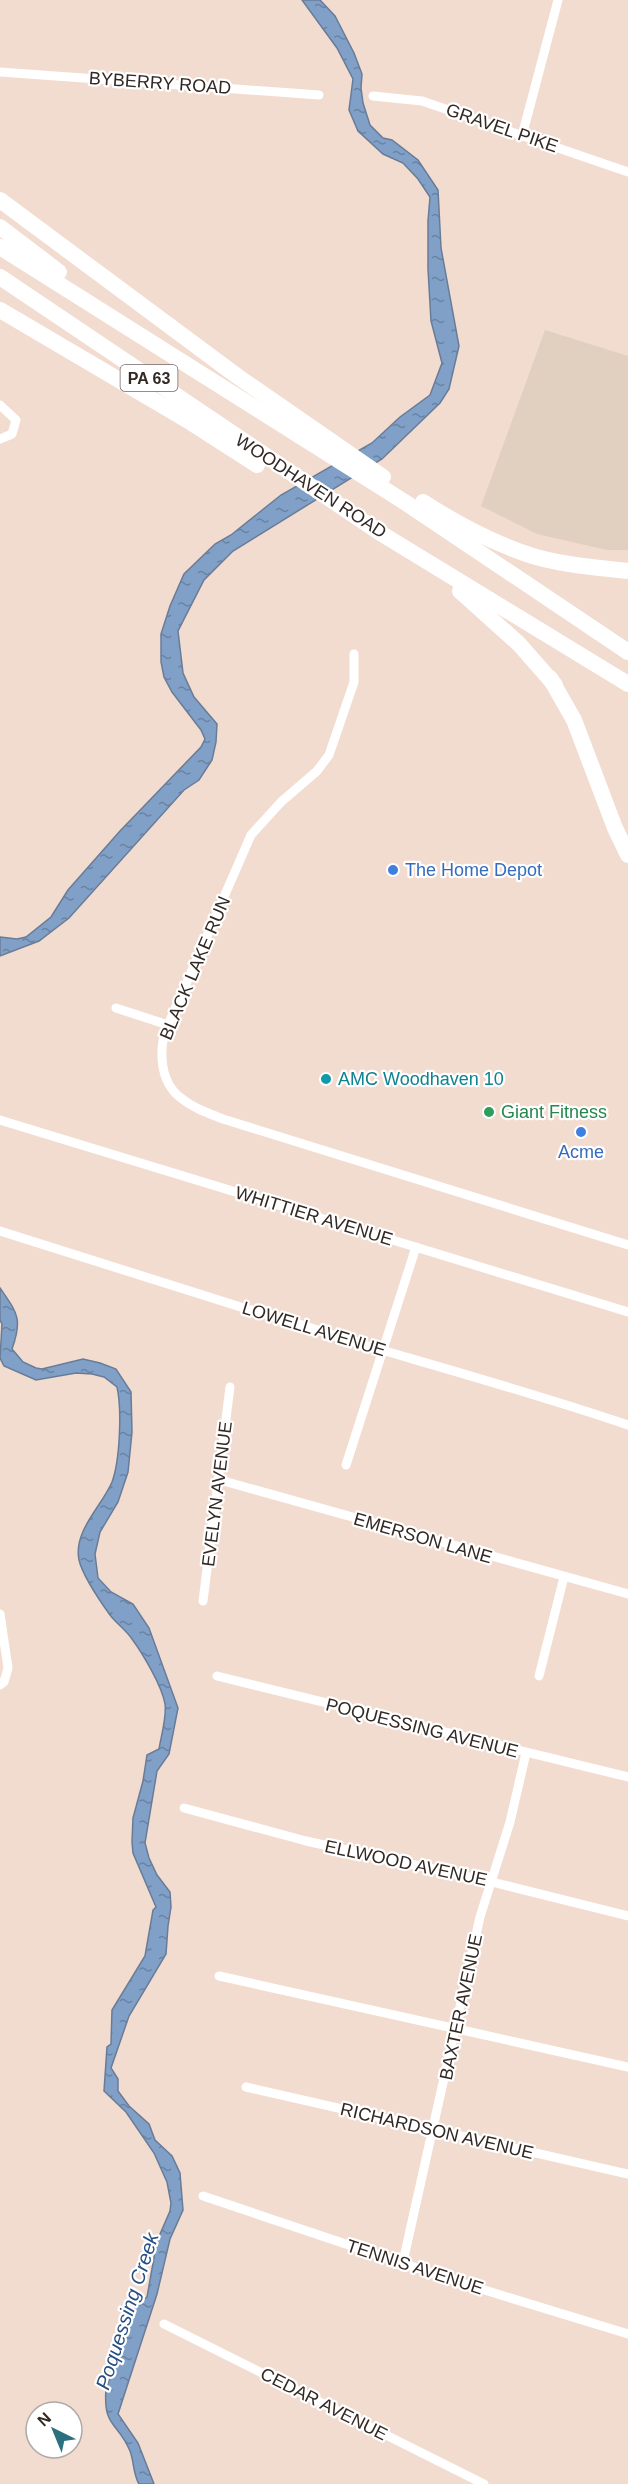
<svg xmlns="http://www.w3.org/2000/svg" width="628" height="2484" viewBox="0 0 628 2484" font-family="Helvetica,sans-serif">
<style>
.industrial{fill:#e1d0bf}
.water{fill:url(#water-ripples);stroke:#697c97;stroke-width:1.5}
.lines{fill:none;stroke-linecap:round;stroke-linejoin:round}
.minor{stroke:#fff;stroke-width:9}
.motorway{stroke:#fff;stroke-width:16}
.shop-dot{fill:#3f7fe0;stroke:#fff;stroke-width:2}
.culture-dot{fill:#0f9aa8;stroke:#fff;stroke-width:2}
.leisure-dot{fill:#2e9e5b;stroke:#fff;stroke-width:2}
.labels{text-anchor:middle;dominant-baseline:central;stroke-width:4.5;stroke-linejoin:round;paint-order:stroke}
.shield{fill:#fff;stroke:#706966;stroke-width:1.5}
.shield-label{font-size:16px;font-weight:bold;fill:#322925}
.street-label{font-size:18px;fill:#322925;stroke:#fff}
.shop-label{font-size:18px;fill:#366cbe;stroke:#fff;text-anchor:start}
.culture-label{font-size:18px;fill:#0d838f;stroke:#fff;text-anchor:start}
.leisure-label{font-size:18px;fill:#27864d;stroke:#fff;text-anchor:start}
.water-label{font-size:20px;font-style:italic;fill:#254f83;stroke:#fff}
</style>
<defs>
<pattern id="water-ripples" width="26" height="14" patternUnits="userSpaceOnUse" patternTransform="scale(1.5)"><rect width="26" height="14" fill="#81a0c8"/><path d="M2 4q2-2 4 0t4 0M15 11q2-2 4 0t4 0" fill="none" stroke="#6a82a2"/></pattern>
</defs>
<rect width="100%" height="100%" fill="#f2dbcf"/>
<path class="industrial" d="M545 330 628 356V550H607L537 534 481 506Z"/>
<g class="water">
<path d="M302 0H320L335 16 354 53 362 74 361 88 363 103 370 125 383 138 392 140 418 160 438 190 441 248 459 346 449 389 440 403 382 459 233 551 204 580 178 631 183 673 194 697 217 724 216 742 212 760 199 780 184 790 69 918 39 941 0 956V937L17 939 26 937 51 917 68 890 120 831 201 747 205 739 201 730 172 692 164 677 161 662V634L170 606 184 574 215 544 231 535 281 495 372 443 400 417 430 395 442 363 431 321 428 269V221L430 197 418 179 403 163 383 154 358 131 349 110 353 79 337 48Z"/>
<path d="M0 1288C17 1313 23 1318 12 1349L23 1362 36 1368 42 1369 83 1359 100 1363 116 1369 131 1392 132 1432 128 1472 118 1502 100 1532 95 1554 98 1578 111 1592 133 1604 149 1628 178 1708 169 1754 157 1771 145 1843 149 1858 157 1875 170 1892 171 1907 168 1926 166 1954 129 2016 111 2068 118 2079V2091L129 2106 149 2124 155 2140 172 2156 180 2173 183 2210 170 2239 157 2294 118 2414 138 2443 154 2484H139C133 2474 134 2461 130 2451 118 2422 103 2428 106 2389L136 2305 147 2297 157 2241 170 2211 171 2203 167 2182 154 2153 126 2112 104 2091 107 2047 111 2044 112 2010 145 1956 153 1910 156 1907 133 1853 132 1842 133 1818 143 1781 147 1755 159 1749C161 1736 167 1717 165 1704 162 1686 143 1654 132 1639 126 1630 117 1624 110 1615 100 1601 83 1577 79 1560 73 1531 102 1506 112 1482 120 1461 122 1409 117 1387L104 1377 92 1374 76 1373 36 1380 4 1366 0 1358 2 1324 0 1320Z"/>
</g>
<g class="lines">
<g class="minor">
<path d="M0 72 319 95"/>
<path d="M373 96 422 101 628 172"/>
<path d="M522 136 558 0"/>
<path d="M0 405 16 420 12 434 0 439"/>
<path d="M354 654V682L329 755 317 771 281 802 251 835 168 1025C158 1047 159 1082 181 1098 193 1108 208 1113 223 1119L628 1245"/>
<path d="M116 1008 168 1025"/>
<path d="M0 1120 628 1312"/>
<path d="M0 1231 247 1309C286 1318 322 1333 361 1344 450 1370 540 1395 628 1425"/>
<path d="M346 1465 416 1247"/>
<path d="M220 1480 628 1594"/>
<path d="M203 1601 230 1387"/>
<path d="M0 1614 8 1668 4 1682 0 1685"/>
<path d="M217 1676 628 1777"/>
<path d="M539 1676 564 1577"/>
<path d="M184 1808 306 1841 492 1882 628 1916"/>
<path d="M219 1976 628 2067"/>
<path d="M246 2087 628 2174"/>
<path d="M203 2196 468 2285 628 2334"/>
<path d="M403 2262 480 1917 510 1822 526 1753"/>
<path d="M164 2324 484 2484"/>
</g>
<g class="motorway">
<path d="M0 200 237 376 383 477"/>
<path d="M0 227 59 272"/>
<path d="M0 247 403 501 628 652"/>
<path d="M0 277 382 534 628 684"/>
<path d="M0 310 187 420 257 465"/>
<path d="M423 502C457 524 497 545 536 557 565 565 598 568 628 571"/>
<path d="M460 591 519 644 555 685"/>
<path d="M550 678 574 720 615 828 628 855"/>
</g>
</g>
<g class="shop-dot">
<circle cx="393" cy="870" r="6"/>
<circle cx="581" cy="1132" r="6"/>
</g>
<circle class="culture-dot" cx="326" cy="1079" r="6"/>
<circle class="leisure-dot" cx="489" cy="1112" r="6"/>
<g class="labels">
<rect class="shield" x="120.5" y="365" width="57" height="26" rx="4.5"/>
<g class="shield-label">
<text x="149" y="378">PA 63</text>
</g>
<g class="street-label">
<text transform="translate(160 83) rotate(4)">BYBERRY ROAD</text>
<text transform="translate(502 128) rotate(19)">GRAVEL PIKE</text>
<text transform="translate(311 486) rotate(33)">WOODHAVEN ROAD</text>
<text transform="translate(195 968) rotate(-67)">BLACK LAKE RUN</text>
<text transform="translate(314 1216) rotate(17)">WHITTIER AVENUE</text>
<text transform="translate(314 1329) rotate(17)">LOWELL AVENUE</text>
<text transform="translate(217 1494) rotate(-83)">EVELYN AVENUE</text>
<text transform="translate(423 1538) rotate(16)">EMERSON LANE</text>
<text transform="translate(422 1728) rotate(14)">POQUESSING AVENUE</text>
<text transform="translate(406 1863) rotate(12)">ELLWOOD AVENUE</text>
<text transform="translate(461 2007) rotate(-78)">BAXTER AVENUE</text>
<text transform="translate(437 2131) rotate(13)">RICHARDSON AVENUE</text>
<text transform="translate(415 2267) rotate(18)">TENNIS AVENUE</text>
<text transform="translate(324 2404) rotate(27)">CEDAR AVENUE</text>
</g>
<g class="shop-label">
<text x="405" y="870">The Home Depot</text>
<text x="581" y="1152" text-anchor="middle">Acme</text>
</g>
<g class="culture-label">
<text x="338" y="1079">AMC Woodhaven 10</text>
</g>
<g class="leisure-label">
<text x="501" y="1112">Giant Fitness</text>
</g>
<g class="water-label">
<text transform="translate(127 2311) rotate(-72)">Poquessing Creek</text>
</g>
</g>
<g transform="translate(54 2430) rotate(317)"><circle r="28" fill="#ffffff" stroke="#ada9a8" stroke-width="1.5"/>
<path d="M0-4.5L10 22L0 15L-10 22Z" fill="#2a707e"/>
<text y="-9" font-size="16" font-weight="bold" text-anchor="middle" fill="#322925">N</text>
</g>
</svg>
